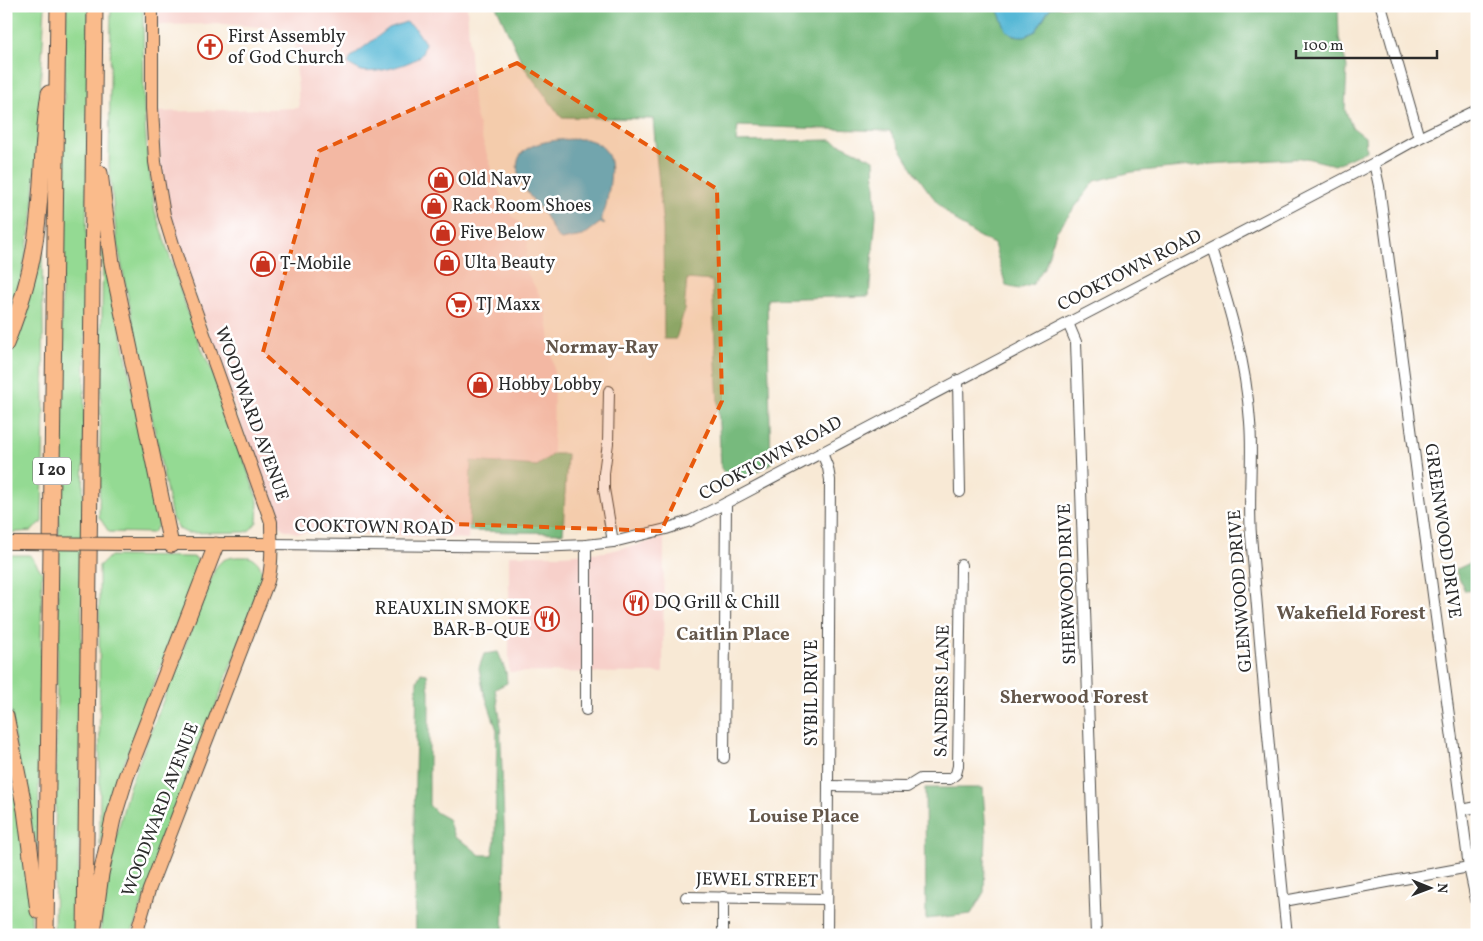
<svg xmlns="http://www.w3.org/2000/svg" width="1483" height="941" viewBox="0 0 1483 941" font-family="Vollkorn,serif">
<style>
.built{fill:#f7d0ca}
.green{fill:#94da93;stroke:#60825f}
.forest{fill:#77ba7d;stroke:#517254}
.water{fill:#57b8d6;stroke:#417280}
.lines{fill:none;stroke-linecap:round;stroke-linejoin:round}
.minor-casing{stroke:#4a4844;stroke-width:12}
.major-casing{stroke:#4a4844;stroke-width:14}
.highway-casing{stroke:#4a4844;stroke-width:17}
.minor{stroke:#fff;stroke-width:10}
.major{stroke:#fabb8b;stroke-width:12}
.highway{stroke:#fabb8b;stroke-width:15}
.major-bridge-casing{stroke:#4a4844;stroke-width:14;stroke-linecap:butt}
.major-bridge{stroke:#fabb8b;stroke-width:12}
.marked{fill:#e8590c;fill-opacity:0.2;stroke:#e8590c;stroke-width:4;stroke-dasharray:10 6;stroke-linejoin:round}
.labels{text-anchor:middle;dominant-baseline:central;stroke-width:5;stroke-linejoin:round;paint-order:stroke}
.shield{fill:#fff;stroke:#6b6b6b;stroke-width:1}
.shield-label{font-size:16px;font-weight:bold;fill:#2b2b2b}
.poi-label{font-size:18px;fill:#2b2b2b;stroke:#fff;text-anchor:start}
.street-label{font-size:18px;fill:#2b2b2b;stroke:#fff}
.neighbourhood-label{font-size:19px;font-weight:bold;fill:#63564a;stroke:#fff}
</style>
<rect width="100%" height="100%" fill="#fff"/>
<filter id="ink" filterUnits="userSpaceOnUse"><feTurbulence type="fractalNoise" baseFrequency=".02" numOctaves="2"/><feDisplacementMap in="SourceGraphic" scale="10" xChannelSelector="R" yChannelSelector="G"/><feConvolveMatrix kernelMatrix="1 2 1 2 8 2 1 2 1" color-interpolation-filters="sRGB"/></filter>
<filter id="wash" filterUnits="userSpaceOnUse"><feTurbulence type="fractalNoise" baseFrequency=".0096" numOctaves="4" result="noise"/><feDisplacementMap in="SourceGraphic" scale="20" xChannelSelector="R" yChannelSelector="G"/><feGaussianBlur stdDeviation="1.12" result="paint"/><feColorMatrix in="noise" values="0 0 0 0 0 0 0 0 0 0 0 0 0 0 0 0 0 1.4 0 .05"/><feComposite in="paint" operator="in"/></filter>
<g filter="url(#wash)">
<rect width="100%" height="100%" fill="#f8e9d5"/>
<g class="built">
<path d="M157 6H467L473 102 481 135 497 187 512 216 522 225 528 239 527 254 523 261 524 267 545 305 554 369 553 454 537 466 471 461 468 539 350 533H296L283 529 278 524 270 507 185 264 167 207 161 174 157 112 299 108 295 44 286 29 222 24 157 25Z"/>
<path d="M664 537 663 673 509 672V555H562L605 552 638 545Z"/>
</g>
<g class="green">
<path d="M11 6H45L33 213 22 275 6 324V127Z"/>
<path d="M65 6H89L78 935H54Z"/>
<path d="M111 6H143L144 107 147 154 155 211 187 310 204 354 217 381 258 501 257 522 250 530 245 532 187 533 179 529 172 518 117 242 109 166Z"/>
<path d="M103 239 159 522 156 529 152 533 109 532 99 517Z"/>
<path d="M42 247 44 400 42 523H39L32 531 6 533V354Z"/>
<path d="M6 555H30L42 572 38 849H36L6 698Z"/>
<path d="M110 556 193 557 196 558 199 566 197 574 139 722 121 772 100 846 99 565 103 563Z"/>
<path d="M249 557C260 560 263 571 262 581L131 935H100L104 894 115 842 129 787 215 569C223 555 235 557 249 557Z"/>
<path d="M6 756 20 822 29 882 32 935H6Z"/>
</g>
<g class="forest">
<path d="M496 6H996L1013 36C1037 37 1038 25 1050 7 1057 6 1065 9 1071 6H1338L1339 38 1347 67 1345 110 1352 127 1365 137 1366 151 1335 165 1306 158 1211 164 1132 172 1095 181 1056 232 1045 266 1033 284 1019 289 1006 286 994 244C940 221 919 178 890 131L738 126 736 142 831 140 874 160 876 216 869 296 767 299 771 464 732 484 721 468 712 281 687 279 684 311 676 339H664L663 228 653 119 561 117 524 67Z"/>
<path d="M553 454H567L563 533 469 531 471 461 537 466Z"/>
<path d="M1470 563 1477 564V590L1465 591 1455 570Z"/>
<path d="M498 652 506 672 507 683 495 689 500 718 505 848 503 935H416L414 825 417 681 421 673 427 674 429 692V805L437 813 448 819 454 837 468 845 480 855H492L495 840 497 730 483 689 479 668 484 654Z"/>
<path d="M925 788H983L986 835 984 892 971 914 926 919Z"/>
</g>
<g class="water">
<path d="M996 6H1058L1050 8 1036 31 1025 36H1013L1006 30Z"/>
<path d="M406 22 415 28 425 43C424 48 423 54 419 57 408 65 375 74 362 71 358 70 352 66 348 64L351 57 389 28Z"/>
<path d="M585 139C621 146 610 180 606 206 605 212 601 215 602 221L605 223 604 224 600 223 583 236 561 240C554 236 548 219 542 211 536 204 530 197 525 189 497 141 552 139 585 139Z"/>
</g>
</g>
<g filter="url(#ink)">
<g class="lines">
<defs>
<g id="minor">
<path d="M1381 6 1419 138"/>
<path d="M1374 163 1379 186 1469 867 1477 904"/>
<path d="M1211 249C1229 306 1246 361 1250 422 1253 459 1248 497 1251 535 1262 668 1273 802 1287 935"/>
<path d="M1068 323 1076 342 1096 935"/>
<path d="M958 380 960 492"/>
<path d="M609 391 608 443 604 473V489L613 542"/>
<path d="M822 453 828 468 830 480 827 935"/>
<path d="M271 544 537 547 586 545 613 542 666 529 690 521 726 503 1068 323 1374 163 1419 138 1477 110"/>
<path d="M586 710V545"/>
<path d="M724 758 726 503"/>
<path d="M828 786 907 787 920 779H950L956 774 958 766 961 565"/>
<path d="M1462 810 1477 807"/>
<path d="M686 897 827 899"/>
<path d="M1284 901 1469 867"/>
<path d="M723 935V897"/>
</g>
<g id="major">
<path d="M6 7V6"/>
<path d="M6 543H19"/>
<path d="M124 544H271"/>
<path d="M136 935 149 890 268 581C273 562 271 542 271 522L179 264 164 215 155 162 152 108V6"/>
</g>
<g id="highway">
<path d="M100 173 112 263 171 545"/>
<path d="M6 344C19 311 30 277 35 242 43 192 41 142 49 93"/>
<path d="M6 716 25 810 38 911"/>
<path d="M93 933 101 874 113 819 126 777 216 545"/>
<path d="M46 935 58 6"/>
<path d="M85 935 95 6"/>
</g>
</defs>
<use href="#minor" class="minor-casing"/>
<use href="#major" class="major-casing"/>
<use href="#highway" class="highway-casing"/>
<use href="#minor" class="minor"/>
<use href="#major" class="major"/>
<use href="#highway" class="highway"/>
<defs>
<path id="major-bridge" d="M19 543 124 544"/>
</defs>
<use href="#major-bridge" class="major-bridge-casing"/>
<use href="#major-bridge" class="major-bridge"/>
</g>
</g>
<path class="marked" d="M517 63 717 189 722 401 661 531 455 524 263 352 319 151Z"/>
<defs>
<symbol id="church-ring" viewBox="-11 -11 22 22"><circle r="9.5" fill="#fff" stroke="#c8321e" stroke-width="1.5"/><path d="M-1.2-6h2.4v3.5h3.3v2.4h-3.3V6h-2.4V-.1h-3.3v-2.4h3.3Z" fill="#c8321e"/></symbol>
<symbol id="shop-ring" viewBox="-11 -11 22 22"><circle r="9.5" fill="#fff" stroke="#c8321e" stroke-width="1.5"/><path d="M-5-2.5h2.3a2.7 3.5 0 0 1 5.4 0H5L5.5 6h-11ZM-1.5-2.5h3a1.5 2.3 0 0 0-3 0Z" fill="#c8321e"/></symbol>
<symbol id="supermarket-ring" viewBox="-11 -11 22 22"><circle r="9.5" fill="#fff" stroke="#c8321e" stroke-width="1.5"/><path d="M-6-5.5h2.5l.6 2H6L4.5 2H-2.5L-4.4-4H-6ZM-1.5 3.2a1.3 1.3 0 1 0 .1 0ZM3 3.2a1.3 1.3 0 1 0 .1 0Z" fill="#c8321e"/></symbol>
<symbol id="restaurant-ring" viewBox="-11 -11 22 22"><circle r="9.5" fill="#fff" stroke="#c8321e" stroke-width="1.5"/><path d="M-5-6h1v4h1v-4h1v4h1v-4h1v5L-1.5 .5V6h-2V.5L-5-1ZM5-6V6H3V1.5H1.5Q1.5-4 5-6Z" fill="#c8321e"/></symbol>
</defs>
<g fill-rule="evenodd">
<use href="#church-ring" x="196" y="33" width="28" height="28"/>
<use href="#shop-ring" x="427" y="166" width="28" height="28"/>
<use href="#shop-ring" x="420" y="192" width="28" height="28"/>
<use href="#shop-ring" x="429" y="219" width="28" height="28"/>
<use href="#shop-ring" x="433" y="249" width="28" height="28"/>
<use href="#shop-ring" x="249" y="250" width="28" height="28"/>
<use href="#supermarket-ring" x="445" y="291" width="28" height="28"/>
<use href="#shop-ring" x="466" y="371" width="28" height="28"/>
<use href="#restaurant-ring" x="622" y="589" width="28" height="28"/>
<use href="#restaurant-ring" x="533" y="605" width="28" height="28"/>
</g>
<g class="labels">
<rect class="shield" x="33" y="457.5" width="38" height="27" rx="4"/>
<g class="shield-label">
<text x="52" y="471">I 20</text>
</g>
<g class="poi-label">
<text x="228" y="37">First Assembly<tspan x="228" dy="21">of God Church</tspan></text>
<text x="458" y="180">Old Navy</text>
<text x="452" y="206">Rack Room Shoes</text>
<text x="460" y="233">Five Below</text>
<text x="464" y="263">Ulta Beauty</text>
<text x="280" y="264">T-Mobile</text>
<text x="476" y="305">TJ Maxx</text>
<text x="498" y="385">Hobby Lobby</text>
<text x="654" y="603">DQ Grill &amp; Chill</text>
<text x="530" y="609" text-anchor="end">REAUXLIN SMOKE<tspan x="530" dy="21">BAR-B-QUE</tspan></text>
</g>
<g class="street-label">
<text transform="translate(1130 271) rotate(-27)">COOKTOWN ROAD</text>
<text transform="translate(251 414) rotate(70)">WOODWARD AVENUE</text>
<text transform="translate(771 459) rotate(-28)">COOKTOWN ROAD</text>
<text transform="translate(374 528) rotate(1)">COOKTOWN ROAD</text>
<text transform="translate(1442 531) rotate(82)">GREENWOOD DRIVE</text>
<text transform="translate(1068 584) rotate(-92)">SHERWOOD DRIVE</text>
<text transform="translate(1241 591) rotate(-94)">GLENWOOD DRIVE</text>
<text transform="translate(943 691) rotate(-89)">SANDERS LANE</text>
<text transform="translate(812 693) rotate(-90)">SYBIL DRIVE</text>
<text transform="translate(161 810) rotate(-69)">WOODWARD AVENUE</text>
<text transform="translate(757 881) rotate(1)">JEWEL STREET</text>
</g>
<g class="neighbourhood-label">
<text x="602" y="348">Normay-Ray</text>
<text x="1351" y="614">Wakefield Forest</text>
<text x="733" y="635">Caitlin Place</text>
<text x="1074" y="698">Sherwood Forest</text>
<text x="804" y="817">Louise Place</text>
</g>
</g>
<rect width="1483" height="941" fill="none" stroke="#fff" stroke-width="25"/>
<g transform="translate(1430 888) rotate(91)" stroke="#ffffff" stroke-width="4" paint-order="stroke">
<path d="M0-4L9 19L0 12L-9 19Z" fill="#2b2b2b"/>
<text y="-8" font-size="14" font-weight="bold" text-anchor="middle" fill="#2b2b2b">N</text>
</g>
<path d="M1296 50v8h141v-8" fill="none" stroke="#2b2b2b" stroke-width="2.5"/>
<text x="1303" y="50" font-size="15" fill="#2b2b2b" stroke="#ffffff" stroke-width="4" paint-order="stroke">100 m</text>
</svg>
